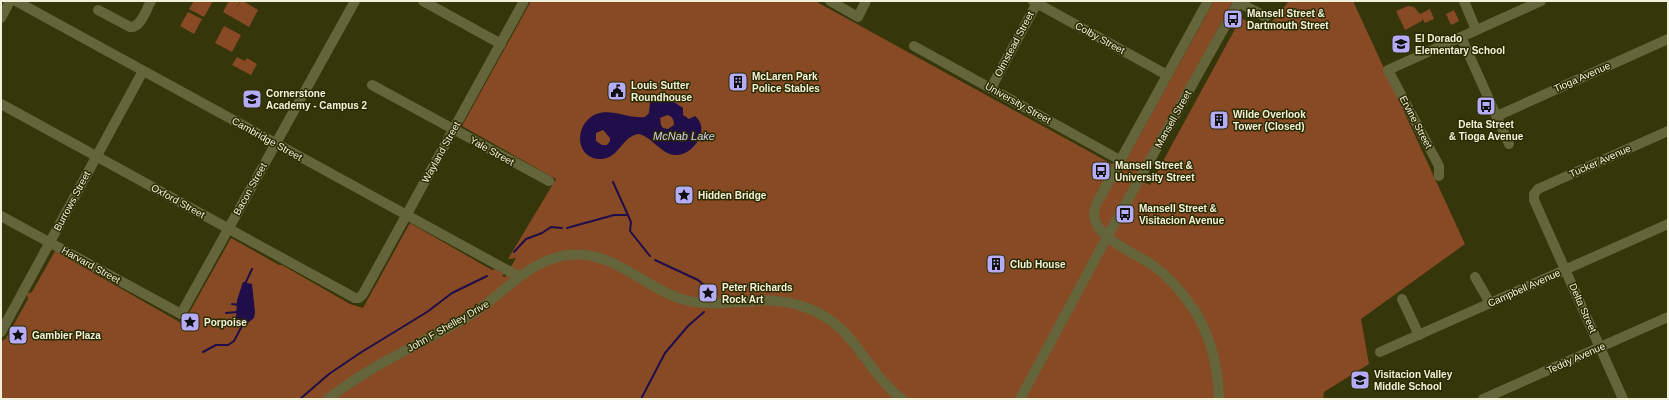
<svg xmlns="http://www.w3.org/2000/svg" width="1669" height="400" viewBox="0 0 1669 400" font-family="Arial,sans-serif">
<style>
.green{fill:#874a25}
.water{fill:#1f0e49;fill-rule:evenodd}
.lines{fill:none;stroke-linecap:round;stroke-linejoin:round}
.stream{stroke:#1f0e49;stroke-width:2}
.minor{stroke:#64653b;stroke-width:10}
.labels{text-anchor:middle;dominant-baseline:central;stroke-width:3;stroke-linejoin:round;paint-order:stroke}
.poi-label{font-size:10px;font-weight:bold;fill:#f1f2db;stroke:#2c2b00;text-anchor:start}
.street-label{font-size:10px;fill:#f1f2db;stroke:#2c2b00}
.water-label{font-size:11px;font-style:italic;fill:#d3cff5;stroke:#2c2b00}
</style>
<rect width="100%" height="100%" fill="#36360b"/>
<g class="green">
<path d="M194 1H213L204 17 189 9Z"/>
<path d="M229 1H240L236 9 241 1H243L258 10 249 27 223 12Z"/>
<path d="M531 1H815L1121 169 1214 1H1233L1136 178 1150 185 1241 18 1265 30 1289 1H1353L1465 244 1361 319 1369 364 1324 392 1323 399H1V343L4 339 5 340 28 299 27 294 32 292 55 251 183 324 231 238 279 265H282L350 304 363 308 410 223 492 270 495 269 504 274 502 276 505 277 516 258 508 259 556 179 462 126Z"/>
<path d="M1408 6 1414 7 1420 14 1430 9 1434 19 1425 23 1422 18V21L1405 30 1396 11Z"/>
<path d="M1454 10 1459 21 1451 25 1446 14Z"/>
<path d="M188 12 202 19 194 34 180 26Z"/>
<path d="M224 26 241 35 232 52 215 43Z"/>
<path d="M237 57 245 61 247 58 257 64 251 75 232 65Z"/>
</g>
<g class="water">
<path d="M658 98 671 100 683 108V115L689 119 695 116C712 130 692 157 674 155 660 153 652 137 639 134 622 136 619 158 602 159 576 161 572 125 596 114 612 108 628 119 645 117L649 113 650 102ZM667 115C672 116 674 119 674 125L668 129 663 128 661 125 660 118ZM603 130 610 138V141L607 145H602L596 141V133Z"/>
<path d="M243 282 252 284 255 312 254 318 243 327 236 320 237 300Z"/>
</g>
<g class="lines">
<g class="stream">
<path d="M613 182 631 222 630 231 650 256"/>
<path d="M567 228 614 215H628"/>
<path d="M514 252 526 239 542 233 551 227 562 228"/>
<path d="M655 260 698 280 705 286"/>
<path d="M245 284 252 269"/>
<path d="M708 292V298"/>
<path d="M232 304 239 305"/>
<path d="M226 313 238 312"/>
<path d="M203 352 216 345H228L234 341 243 324"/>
<path d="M300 399 329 374 360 353 427 312 452 293 487 276"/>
<path d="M641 399 665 353 688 326 704 312"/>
</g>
<g class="minor">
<path d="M16 1 518 276"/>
<path d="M423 1 501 44"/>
<path d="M830 1 858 17 866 1"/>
<path d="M1033 1 1167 75"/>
<path d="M1208 1 1099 199C1096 204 1094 210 1094 216 1097 239 1137 254 1154 266 1168 276 1180 290 1190 304 1210 332 1218 364 1219 399"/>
<path d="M1464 1 1476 30"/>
<path d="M1238 2 1266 17"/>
<path d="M98 10 130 27C141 28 146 10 151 1"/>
<path d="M1 18 10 1"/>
<path d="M1461 37 1509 144"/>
<path d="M914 46 1120 160"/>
<path d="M372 85 549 181"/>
<path d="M991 88 1038 1"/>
<path d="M1 104 355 298H359L363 294 524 1"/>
<path d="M1497 116 1668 39"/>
<path d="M1439 176V166L1388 70 1541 1"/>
<path d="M1 216 181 314 355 1"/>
<path d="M1475 277 1490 303"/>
<path d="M1402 299 1419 335"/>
<path d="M1 332 143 71"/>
<path d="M1380 352 1668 224"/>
<path d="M328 399C373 363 428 341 477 311 508 289 528 261 568 255 613 249 645 289 685 300 708 306 731 302 754 301 779 299 805 304 827 318 858 338 872 377 902 399"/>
<path d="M1020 399 1107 237 1239 1"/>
<path d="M1483 399 1668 317"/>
<path d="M1623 399 1534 200V194L1538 189 1668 131"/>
</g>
</g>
<defs>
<symbol id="bus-square" viewBox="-11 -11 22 22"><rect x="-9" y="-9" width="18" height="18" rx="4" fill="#b5acf8" stroke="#2c2b00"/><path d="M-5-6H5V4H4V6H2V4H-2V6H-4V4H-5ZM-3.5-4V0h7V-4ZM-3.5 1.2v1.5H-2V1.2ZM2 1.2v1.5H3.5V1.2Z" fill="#111"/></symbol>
<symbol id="school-square" viewBox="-11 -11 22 22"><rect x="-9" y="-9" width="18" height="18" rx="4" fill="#b5acf8" stroke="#2c2b00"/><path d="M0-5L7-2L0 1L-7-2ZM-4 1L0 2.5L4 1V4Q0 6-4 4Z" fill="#111"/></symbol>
<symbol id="building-square" viewBox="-11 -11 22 22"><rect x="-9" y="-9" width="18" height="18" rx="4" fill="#b5acf8" stroke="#2c2b00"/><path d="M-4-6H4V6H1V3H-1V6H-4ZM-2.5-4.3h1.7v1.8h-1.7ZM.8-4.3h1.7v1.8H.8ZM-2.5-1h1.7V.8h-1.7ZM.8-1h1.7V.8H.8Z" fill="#111"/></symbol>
<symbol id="civic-square" viewBox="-11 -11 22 22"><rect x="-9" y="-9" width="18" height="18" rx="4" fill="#b5acf8" stroke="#2c2b00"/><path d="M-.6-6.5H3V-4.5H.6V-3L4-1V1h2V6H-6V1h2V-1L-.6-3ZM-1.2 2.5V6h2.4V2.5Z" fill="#111"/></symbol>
<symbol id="sight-square" viewBox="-11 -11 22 22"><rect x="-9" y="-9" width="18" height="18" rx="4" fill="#b5acf8" stroke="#2c2b00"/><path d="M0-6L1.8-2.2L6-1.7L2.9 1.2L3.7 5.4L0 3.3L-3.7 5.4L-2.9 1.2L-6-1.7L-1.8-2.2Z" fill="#111"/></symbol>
</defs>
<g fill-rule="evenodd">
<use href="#bus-square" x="1222" y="8" width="22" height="22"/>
<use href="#school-square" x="1390" y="33" width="22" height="22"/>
<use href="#building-square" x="727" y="71" width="22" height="22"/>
<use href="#civic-square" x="606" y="80" width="22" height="22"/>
<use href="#school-square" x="241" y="88" width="22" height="22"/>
<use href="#bus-square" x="1475" y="95" width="22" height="22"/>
<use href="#building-square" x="1208" y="109" width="22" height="22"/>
<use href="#bus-square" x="1090" y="160" width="22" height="22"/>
<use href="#sight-square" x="673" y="184" width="22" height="22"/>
<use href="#bus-square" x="1114" y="203" width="22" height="22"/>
<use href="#building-square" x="985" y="253" width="22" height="22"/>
<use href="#sight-square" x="697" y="282" width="22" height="22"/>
<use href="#sight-square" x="179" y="311" width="22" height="22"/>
<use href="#sight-square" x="7" y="324" width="22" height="22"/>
<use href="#school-square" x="1349" y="369" width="22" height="22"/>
</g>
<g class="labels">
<g class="poi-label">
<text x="1247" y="13">Mansell Street &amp;<tspan x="1247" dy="12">Dartmouth Street</tspan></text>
<text x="1415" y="38">El Dorado<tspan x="1415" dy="12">Elementary School</tspan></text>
<text x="752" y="76">McLaren Park<tspan x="752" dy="12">Police Stables</tspan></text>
<text x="631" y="85">Louis Sutter<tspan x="631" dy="12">Roundhouse</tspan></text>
<text x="266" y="93">Cornerstone<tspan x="266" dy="12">Academy - Campus 2</tspan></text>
<text x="1233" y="114">Wilde Overlook<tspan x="1233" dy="12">Tower (Closed)</tspan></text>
<text x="1486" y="124" text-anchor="middle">Delta Street<tspan x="1486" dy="12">&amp; Tioga Avenue</tspan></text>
<text x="1115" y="165">Mansell Street &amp;<tspan x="1115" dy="12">University Street</tspan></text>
<text x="698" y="195">Hidden Bridge</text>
<text x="1139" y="208">Mansell Street &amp;<tspan x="1139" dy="12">Visitacion Avenue</tspan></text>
<text x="1010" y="264">Club House</text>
<text x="722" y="287">Peter Richards<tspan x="722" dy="12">Rock Art</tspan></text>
<text x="204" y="322">Porpoise</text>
<text x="32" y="335">Gambier Plaza</text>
<text x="1374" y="374">Visitacion Valley<tspan x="1374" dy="12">Middle School</tspan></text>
</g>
<g class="street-label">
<text transform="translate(1100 38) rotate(29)">Colby Street</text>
<text transform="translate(1014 44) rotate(-62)">Olmstead Street</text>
<text transform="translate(1582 77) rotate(-24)">Tioga Avenue</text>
<text transform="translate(1018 103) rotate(29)">University Street</text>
<text transform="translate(1173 119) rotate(-61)">Mansell Street</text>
<text transform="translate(1416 122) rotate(62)">Ervine Street</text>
<text transform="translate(267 139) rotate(29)">Cambridge Street</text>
<text transform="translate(492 151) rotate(29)">Yale Street</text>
<text transform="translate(441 152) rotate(-61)">Wayland Street</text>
<text transform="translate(1600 161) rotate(-24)">Tucker Avenue</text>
<text transform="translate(250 189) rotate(-61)">Bacon Street</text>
<text transform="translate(72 201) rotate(-62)">Burrows Street</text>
<text transform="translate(178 201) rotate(29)">Oxford Street</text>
<text transform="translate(91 265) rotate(29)">Harvard Street</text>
<text transform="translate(1524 288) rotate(-24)">Campbell Avenue</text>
<text transform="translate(1583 308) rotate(66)">Delta Street</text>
<text transform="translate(448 326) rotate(-30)">John F Shelley Drive</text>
<text transform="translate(1576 358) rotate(-24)">Teddy Avenue</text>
</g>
<g class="water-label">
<text x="684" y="136">McNab Lake</text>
</g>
</g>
<rect width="1669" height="400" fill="none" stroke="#f1f2db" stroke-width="4"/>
</svg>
